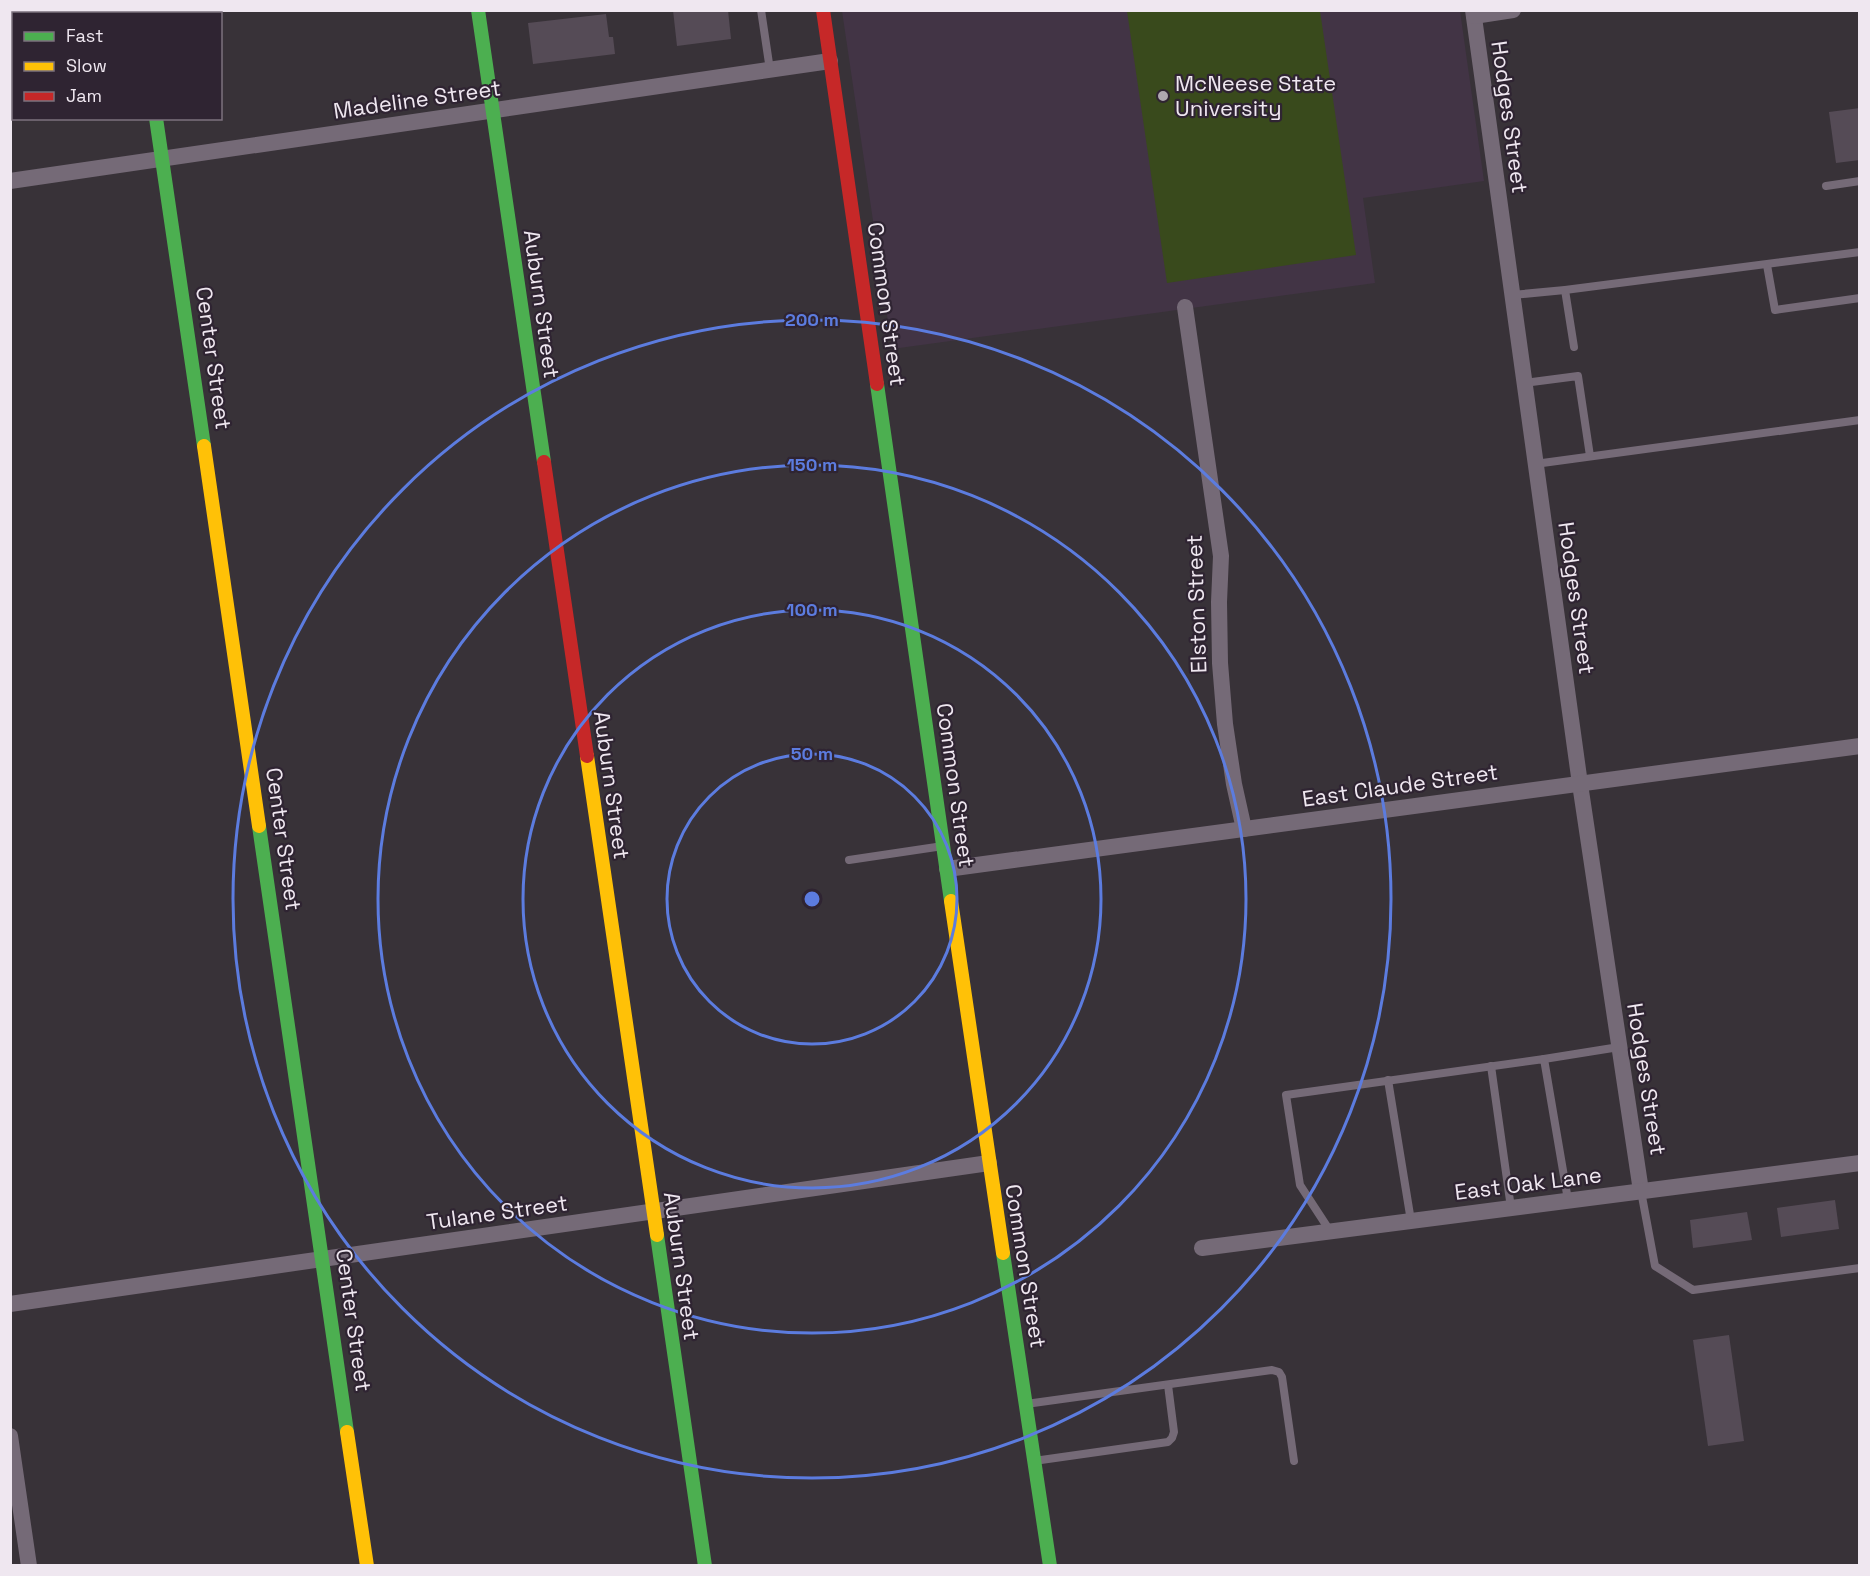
<svg xmlns="http://www.w3.org/2000/svg" width="1870" height="1576" viewBox="0 0 1870 1576" font-family="'Space Grotesk',sans-serif">
<style>
.built{fill:#423445}
.green{fill:#394a1c}
.building{fill:#554b56}
.lines{fill:none;stroke-linecap:round;stroke-linejoin:round}
.lane{stroke:#756a77;stroke-width:8}
.street{stroke:#756a77;stroke-width:16}
.fast{stroke:#4caf50;stroke-width:14}
.slow{stroke:#ffc107;stroke-width:14}
.jam{stroke:#c62828;stroke-width:14}
.ring{fill:none;stroke:#5c7cdf;stroke-width:3}
.poi-dot{fill:#afa8b0;stroke:#2f2432;stroke-width:2}
.labels{text-anchor:middle;dominant-baseline:central;stroke-width:4.5;stroke-linejoin:round;paint-order:stroke}
.poi-label{font-size:22px;fill:#efe7f0;stroke:#2f2432;text-anchor:start}
.street-label{font-size:22px;fill:#efe7f0;stroke:#2f2432}
.centre{fill:#5c7cdf;stroke:#2f2432;stroke-width:3}
.ring-label{font-size:18px;text-anchor:middle;font-weight:bold;fill:#5c7cdf;stroke:#2f2432;stroke-width:4.5;stroke-linejoin:round;paint-order:stroke}
</style>
<rect width="100%" height="100%" fill="#383238"/>
<path class="built" d="M842 11H1460L1484 181 1363 198 1375 283 892 349Z"/>
<path class="green" d="M1127 11H1320L1356 255 1167 283Z"/>
<g class="building">
<path d="M673 10H728L731 39 677 46Z"/>
<path d="M606 14 609 37H613L615 54 533 64 528 23Z"/>
<path d="M1860 108V160L1836 163 1829 112Z"/>
<path d="M1835 1200 1839 1229 1781 1237 1777 1208Z"/>
<path d="M1747 1212 1752 1240 1693 1248 1690 1220Z"/>
<path d="M1729 1335 1744 1441 1708 1446 1693 1340Z"/>
</g>
<g class="lines">
<g class="lane">
<path d="M761 10 770 70"/>
<path d="M1826 186 1860 181"/>
<path d="M1767 265 1775 310 1860 298"/>
<path d="M1565 290 1574 347"/>
<path d="M1512 295 1565 290 1860 252"/>
<path d="M1524 383 1578 376 1590 456"/>
<path d="M1535 464 1860 420"/>
<path d="M849 860 943 846"/>
<path d="M1544 1059 1619 1047"/>
<path d="M1491 1066 1511 1208"/>
<path d="M1388 1080 1411 1221"/>
<path d="M1641 1191 1655 1266 1693 1290 1860 1268"/>
<path d="M1330 1231 1300 1185 1286 1095 1544 1059 1568 1200"/>
<path d="M1026 1404 1272 1370 1279 1372 1282 1377 1294 1461"/>
<path d="M1034 1461 1168 1442 1172 1438 1174 1432 1168 1385"/>
</g>
<g class="street">
<path d="M141 10V14"/>
<path d="M1473 10 1580 784 1641 1191"/>
<path d="M1474 16 1513 10"/>
<path d="M10 181 830 61"/>
<path d="M1185 307 1221 556 1219 602 1220 663 1225 724 1234 784 1244 829"/>
<path d="M947 869 1860 746"/>
<path d="M1202 1248 1860 1163"/>
<path d="M10 1304 989 1163"/>
<path d="M10 1436 29 1566"/>
</g>
<g class="fast">
<path d="M478 10 544 462"/>
<path d="M156 118 204 446"/>
<path d="M877 384 951 901"/>
<path d="M259 826 347 1432"/>
<path d="M657 1235 705 1566"/>
<path d="M1003 1253 1050 1566"/>
</g>
<g class="slow">
<path d="M204 446 259 826"/>
<path d="M587 756 657 1235"/>
<path d="M951 901 1003 1253"/>
<path d="M347 1432 367 1566"/>
</g>
<g class="jam">
<path d="M823 10 877 384"/>
<path d="M544 462 587 756"/>
</g>
</g>
<g class="ring">
<circle cx="812" cy="899" r="145"/>
<circle cx="812" cy="899" r="289"/>
<circle cx="812" cy="899" r="434"/>
<circle cx="812" cy="899" r="579"/>
</g>
<circle class="poi-dot" cx="1163" cy="96" r="6"/>
<g class="labels">
<g class="poi-label">
<text x="1175" y="83">McNeese State<tspan x="1175" dy="25">University</tspan></text>
</g>
<g class="street-label">
<text transform="translate(417 99) rotate(-8)">Madeline Street</text>
<text transform="translate(1510 117) rotate(82)">Hodges Street</text>
<text transform="translate(542 304) rotate(82)">Auburn Street</text>
<text transform="translate(887 304) rotate(82)">Common Street</text>
<text transform="translate(214 358) rotate(82)">Center Street</text>
<text transform="translate(1577 598) rotate(82)">Hodges Street</text>
<text transform="translate(1196 604) rotate(-92)">Elston Street</text>
<text transform="translate(612 785) rotate(82)">Auburn Street</text>
<text transform="translate(956 785) rotate(82)">Common Street</text>
<text transform="translate(1400 785) rotate(-8)">East Claude Street</text>
<text transform="translate(284 839) rotate(82)">Center Street</text>
<text transform="translate(1647 1079) rotate(81)">Hodges Street</text>
<text transform="translate(1528 1183) rotate(-7)">East Oak Lane</text>
<text transform="translate(497 1212) rotate(-8)">Tulane Street</text>
<text transform="translate(682 1266) rotate(82)">Auburn Street</text>
<text transform="translate(1026 1266) rotate(81)">Common Street</text>
<text transform="translate(354 1320) rotate(82)">Center Street</text>
</g>
</g>
<circle cx="812" cy="899" r="9" class="centre"/>
<g class="ring-label">
<text x="812" y="326">200 m</text>
<text x="812" y="471">150 m</text>
<text x="812" y="616">100 m</text>
<text x="812" y="760">50 m</text>
</g>
<rect width="1870" height="1576" fill="none" stroke="#efe7f0" stroke-width="24"/>
<rect x="12" y="12" width="210" height="108" fill="#2f2432" stroke="#7c727e" stroke-width="1.5"/>
<rect x="24" y="32" width="30" height="9" fill="#4caf50" stroke="#7c727e" stroke-width="1.5"/>
<text x="66" y="42" font-size="18" fill="#efe7f0">Fast</text>
<rect x="24" y="62" width="30" height="9" fill="#ffc107" stroke="#7c727e" stroke-width="1.5"/>
<text x="66" y="72" font-size="18" fill="#efe7f0">Slow</text>
<rect x="24" y="92" width="30" height="9" fill="#c62828" stroke="#7c727e" stroke-width="1.5"/>
<text x="66" y="102" font-size="18" fill="#efe7f0">Jam</text>
</svg>
